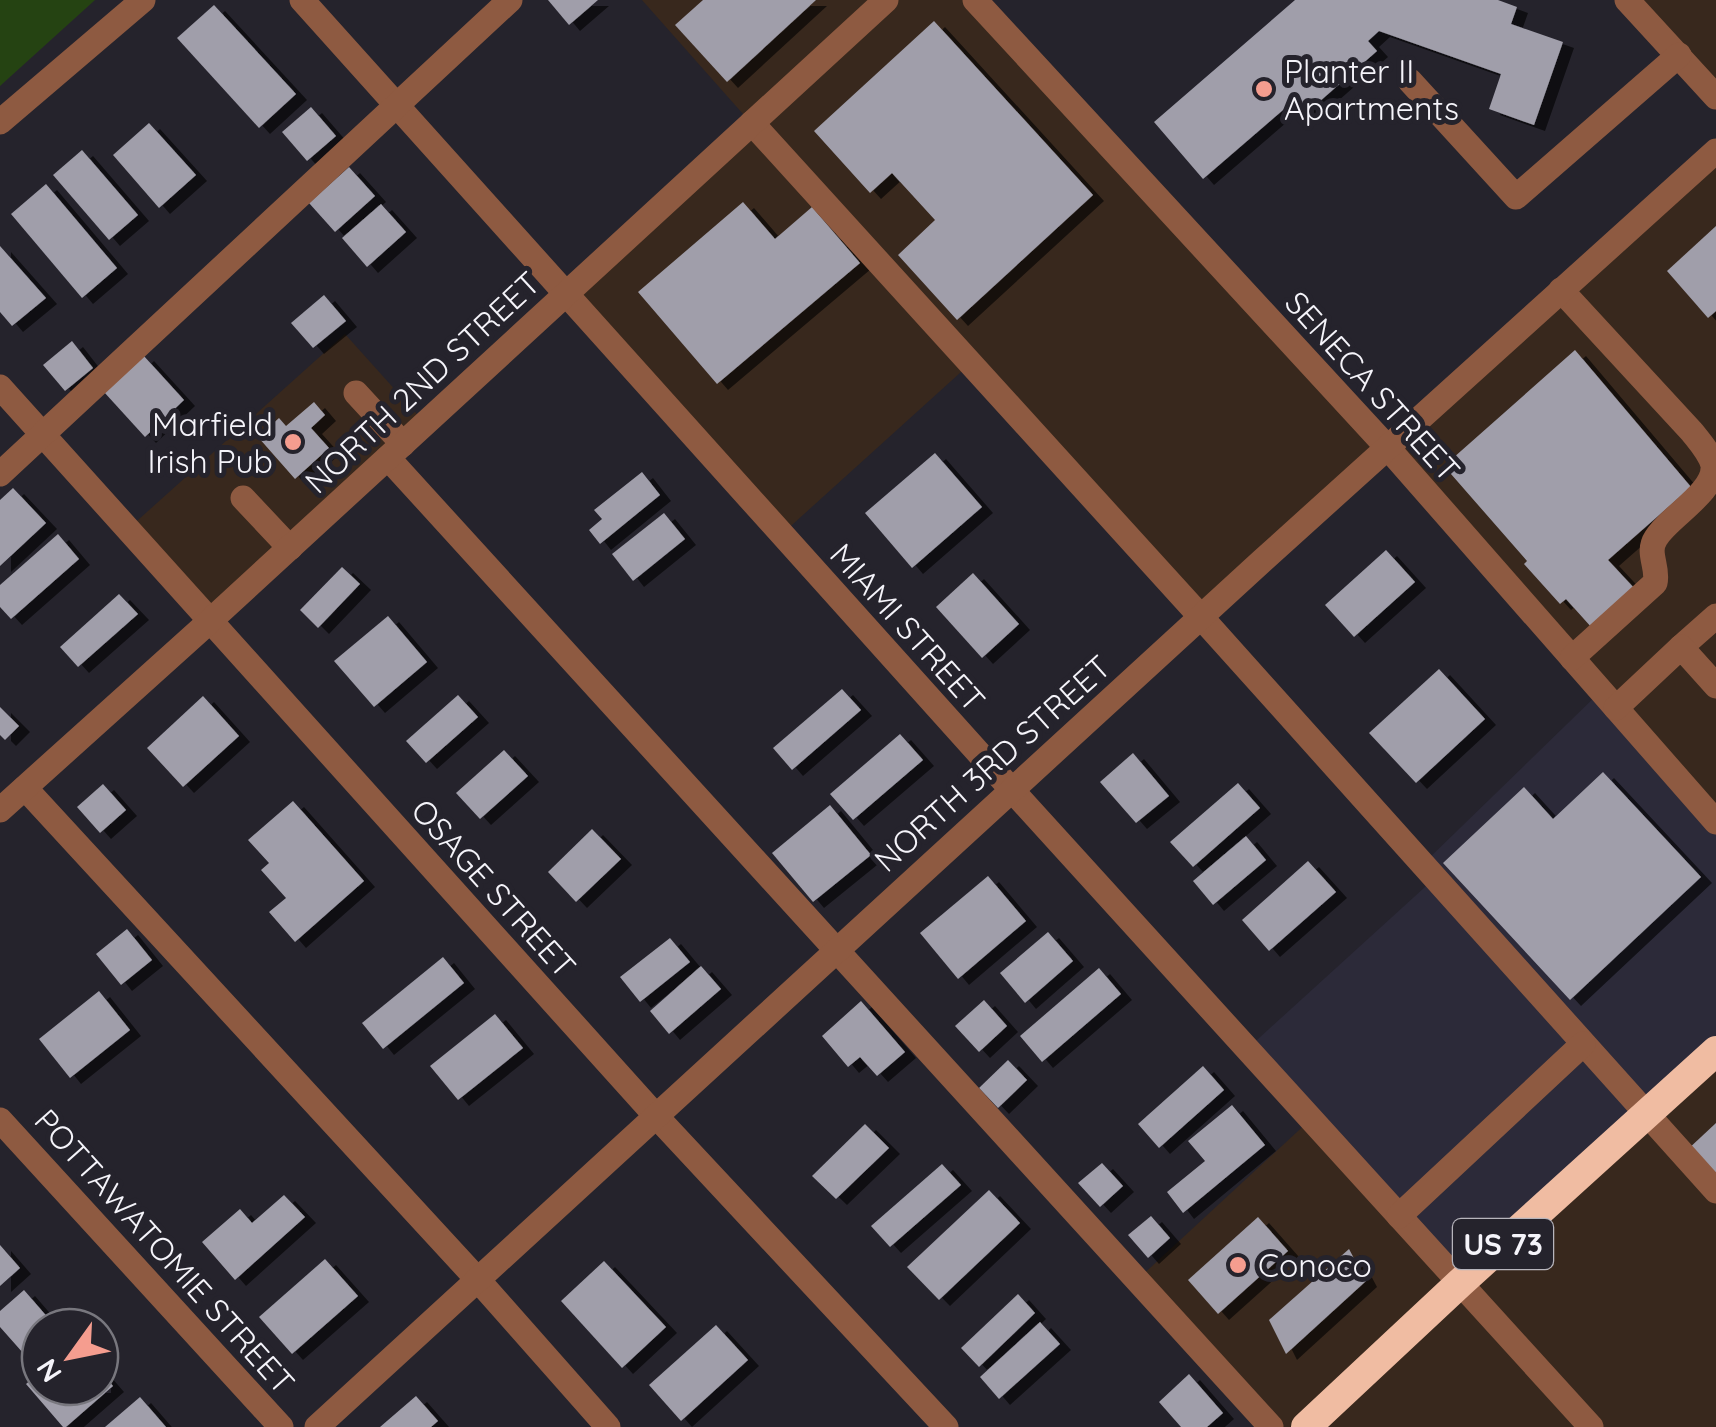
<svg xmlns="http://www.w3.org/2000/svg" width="1716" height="1427" viewBox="0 0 1716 1427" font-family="Quicksand,sans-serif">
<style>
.commercial{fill:#38281d}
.built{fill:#2c2a39}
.green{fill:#254312}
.building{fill:#a09eaa;filter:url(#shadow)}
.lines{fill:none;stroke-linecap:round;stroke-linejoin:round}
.minor{stroke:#8e5a41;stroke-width:25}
.highway{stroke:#f0bca2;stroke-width:30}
.poi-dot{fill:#f59d8f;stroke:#25232c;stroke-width:4}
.labels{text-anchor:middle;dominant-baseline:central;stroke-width:10;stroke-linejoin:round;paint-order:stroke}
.shield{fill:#25232c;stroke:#b7b5bc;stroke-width:2.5}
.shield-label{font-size:30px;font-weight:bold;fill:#f5f4fa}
.poi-label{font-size:32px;fill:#f5f4fa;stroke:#25232c;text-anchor:start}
.street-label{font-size:32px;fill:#f5f4fa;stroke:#25232c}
</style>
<defs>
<filter id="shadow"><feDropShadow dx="11" dy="6" stdDeviation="0" flood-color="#0009"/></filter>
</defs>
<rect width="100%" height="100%" fill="#25232c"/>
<g class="commercial">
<path d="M642 0H975L1387 447 1716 151V822L1387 447 1201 617 971 363 782 534 565 294 751 123Z"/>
<path d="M1627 0H1716V97Z"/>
<path d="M345 334 425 423 210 621 128 529Z"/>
<path d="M1716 1051V1427H1271L1137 1280 1311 1119Z"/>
</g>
<path class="built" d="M1601 691 1716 822V1051L1460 1283 1247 1049 1436 877 1424 863Z"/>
<path class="green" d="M0 0H95L0 86Z"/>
<g class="building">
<path d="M548 0H598L569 25Z"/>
<path d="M703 0H816L727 82 675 25Z"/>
<path d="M1295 0H1498L1517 7 1511 24 1563 42 1534 125 1489 109 1501 74 1379 31 1368 41 1377 51 1302 117 1290 104 1203 179 1154 122Z"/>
<path d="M214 5 296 94 259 128 177 38Z"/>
<path d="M934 21 1093 195 957 320 898 255 935 220 892 173 870 193 814 131Z"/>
<path d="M311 107 336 136 307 161 282 132Z"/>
<path d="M149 123 196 175 159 208 113 155Z"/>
<path d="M82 150 138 215 109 240 53 175Z"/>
<path d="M349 167 375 196 335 232 309 203Z"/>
<path d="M46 184 117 268 82 298 11 214Z"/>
<path d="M743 202 775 239 812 207 860 263 717 384 638 292Z"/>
<path d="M381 204 406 232 367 267 342 238Z"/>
<path d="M1716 226V311L1708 318 1667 271Z"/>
<path d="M0 246 46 298 12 326 0 312Z"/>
<path d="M324 295 346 321 313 348 291 323Z"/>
<path d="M72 341 93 368 65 391 43 365Z"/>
<path d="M1575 350 1691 487 1608 560 1635 589 1592 628 1566 599 1560 604 1524 564 1527 561 1444 466Z"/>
<path d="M143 355 184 400 145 437 104 392Z"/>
<path d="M314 402 325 415 311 428 329 448 295 479 258 437 279 418 286 426Z"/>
<path d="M935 453 982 507 912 568 865 513Z"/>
<path d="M642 472 660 495 600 544 589 530 602 519 594 510Z"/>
<path d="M13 488 46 523 0 566V500Z"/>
<path d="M664 513 685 539 633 581 612 554Z"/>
<path d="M58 534 79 559 11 619 0 607V585Z"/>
<path d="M1386 550 1415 582 1354 637 1325 605Z"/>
<path d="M342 567 360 584 318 628 300 610Z"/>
<path d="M973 573 1019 624 982 658 936 607Z"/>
<path d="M119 594 138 614 78 667 60 647Z"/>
<path d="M388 616 427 662 374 707 334 661Z"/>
<path d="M1439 669 1485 719 1416 783 1369 733Z"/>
<path d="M842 689 861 710 792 770 773 748Z"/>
<path d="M458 695 478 717 426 763 406 741Z"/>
<path d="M203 696 239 736 183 787 147 748Z"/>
<path d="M0 707 19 726 5 740 0 735Z"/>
<path d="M900 734 923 760 853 820 830 794Z"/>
<path d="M504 750 528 776 480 819 456 793Z"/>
<path d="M1133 753 1169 796 1136 823 1100 782Z"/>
<path d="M1603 772 1701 877 1570 1000 1443 863 1524 787 1553 819Z"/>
<path d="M1238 783 1260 808 1193 867 1170 842Z"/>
<path d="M103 784 126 810 100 833 77 807Z"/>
<path d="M293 801 364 881 295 942 269 912 286 898 261 870 269 863 248 840Z"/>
<path d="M830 805 871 855 813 902 772 853Z"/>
<path d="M592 829 621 859 576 902 548 872Z"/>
<path d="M1246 836 1266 860 1213 905 1193 881Z"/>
<path d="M1308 861 1336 892 1269 951 1242 920Z"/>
<path d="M988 876 1026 921 958 979 920 933Z"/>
<path d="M127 929 152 960 121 985 96 954Z"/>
<path d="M1048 932 1073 961 1025 1003 1000 973Z"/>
<path d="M670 938 690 962 640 1002 620 977Z"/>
<path d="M443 957 464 983 383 1049 362 1023Z"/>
<path d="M701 966 721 989 669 1034 650 1011Z"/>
<path d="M1099 968 1121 994 1042 1062 1020 1036Z"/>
<path d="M99 991 130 1030 70 1078 39 1039Z"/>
<path d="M984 1000 1007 1026 979 1052 955 1026Z"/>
<path d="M861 1001 905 1052 877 1076 860 1057 848 1067 822 1036Z"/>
<path d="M495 1014 523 1048 458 1100 430 1066Z"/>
<path d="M1008 1060 1027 1080 998 1108 979 1088Z"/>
<path d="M1203 1066 1224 1090 1159 1148 1138 1124Z"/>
<path d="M1232 1105 1265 1145 1183 1213 1167 1192 1205 1161 1188 1141Z"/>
<path d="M1716 1123V1184L1686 1151Z"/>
<path d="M865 1124 889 1148 836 1199 812 1176Z"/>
<path d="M1102 1163 1123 1186 1100 1207 1078 1183Z"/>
<path d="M942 1164 961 1185 890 1247 871 1226Z"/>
<path d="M989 1190 1020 1223 939 1300 907 1267Z"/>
<path d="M284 1195 305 1217 235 1280 202 1242 240 1209 252 1223Z"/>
<path d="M1151 1216 1170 1238 1148 1258 1128 1235Z"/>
<path d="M1258 1217 1288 1251 1218 1314 1188 1280Z"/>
<path d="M0 1245 20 1268 0 1286Z"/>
<path d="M1349 1249 1366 1281 1286 1354 1269 1320Z"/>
<path d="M325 1259 358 1296 292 1354 259 1317Z"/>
<path d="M604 1261 666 1327 622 1368 561 1301Z"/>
<path d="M24 1290 56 1327H40V1354L31 1362 0 1327V1311Z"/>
<path d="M1018 1294 1035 1313 979 1367 961 1348Z"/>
<path d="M1040 1322 1060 1344 999 1399 980 1377Z"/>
<path d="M716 1325 748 1360 681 1421 649 1385Z"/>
<path d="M100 1371 113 1386 66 1427H63L26 1384 40 1372V1387H100Z"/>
<path d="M1189 1374 1223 1413 1207 1427H1181L1159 1402Z"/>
<path d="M416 1396 438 1421 431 1427H380Z"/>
<path d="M140 1397 166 1427H105Z"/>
</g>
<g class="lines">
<g class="minor">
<path d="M302 0 1011 789 1591 1427"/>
<path d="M975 0 1387 447 1716 822"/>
<path d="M1627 0 1716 97"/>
<path d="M1410 81 1516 197 1679 55"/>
<path d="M0 122 143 0"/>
<path d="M752 123 1201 617 1716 1191"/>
<path d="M1561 290 1692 432C1699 441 1710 453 1713 465 1716 492 1668 517 1656 538 1646 553 1659 567 1655 583L1572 658"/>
<path d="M0 387 655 1115 946 1427"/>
<path d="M356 393 403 444"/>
<path d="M388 458 1271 1427"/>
<path d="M0 474 510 0"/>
<path d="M243 498 290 548"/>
<path d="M1681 647 1716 616"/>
<path d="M1616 708 1681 647 1716 686"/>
<path d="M25 788 478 1280 608 1427"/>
<path d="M0 810 210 621 886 0"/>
<path d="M0 1120 281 1427"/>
<path d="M1399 1216 1583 1044"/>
<path d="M317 1427 1262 561 1716 151"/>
</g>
<path class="highway" d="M1306 1427 1460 1283 1716 1051"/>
</g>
<g class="poi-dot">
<circle cx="1264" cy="89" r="10"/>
<circle cx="293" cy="442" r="10"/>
<circle cx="1238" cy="1265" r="10"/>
</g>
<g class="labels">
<rect class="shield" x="1453" y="1219" width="100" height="50" rx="8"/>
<g class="shield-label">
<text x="1503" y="1244">US 73</text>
</g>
<g class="poi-label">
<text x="1284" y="71">Planter II<tspan x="1284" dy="37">Apartments</tspan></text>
<text x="273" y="424" text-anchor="end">Marfield<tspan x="273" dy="37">Irish Pub</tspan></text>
<text x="1258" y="1265">Conoco</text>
</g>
<g class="street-label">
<text transform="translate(422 382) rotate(-43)">NORTH 2ND STREET</text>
<text transform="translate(1373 386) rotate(48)">SENECA STREET</text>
<text transform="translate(908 627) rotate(48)">MIAMI STREET</text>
<text transform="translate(992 763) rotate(-42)">NORTH 3RD STREET</text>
<text transform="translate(494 888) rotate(48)">OSAGE STREET</text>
<text transform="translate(165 1251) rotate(48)">POTTAWATOMIE STREET</text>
</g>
</g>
<g transform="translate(70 1357) rotate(237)"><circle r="48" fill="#25232c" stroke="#78777e" stroke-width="2.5"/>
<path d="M0-8L18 38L0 25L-18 38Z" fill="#f59d8f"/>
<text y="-15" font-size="28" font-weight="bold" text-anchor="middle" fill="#f5f4fa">N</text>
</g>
</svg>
